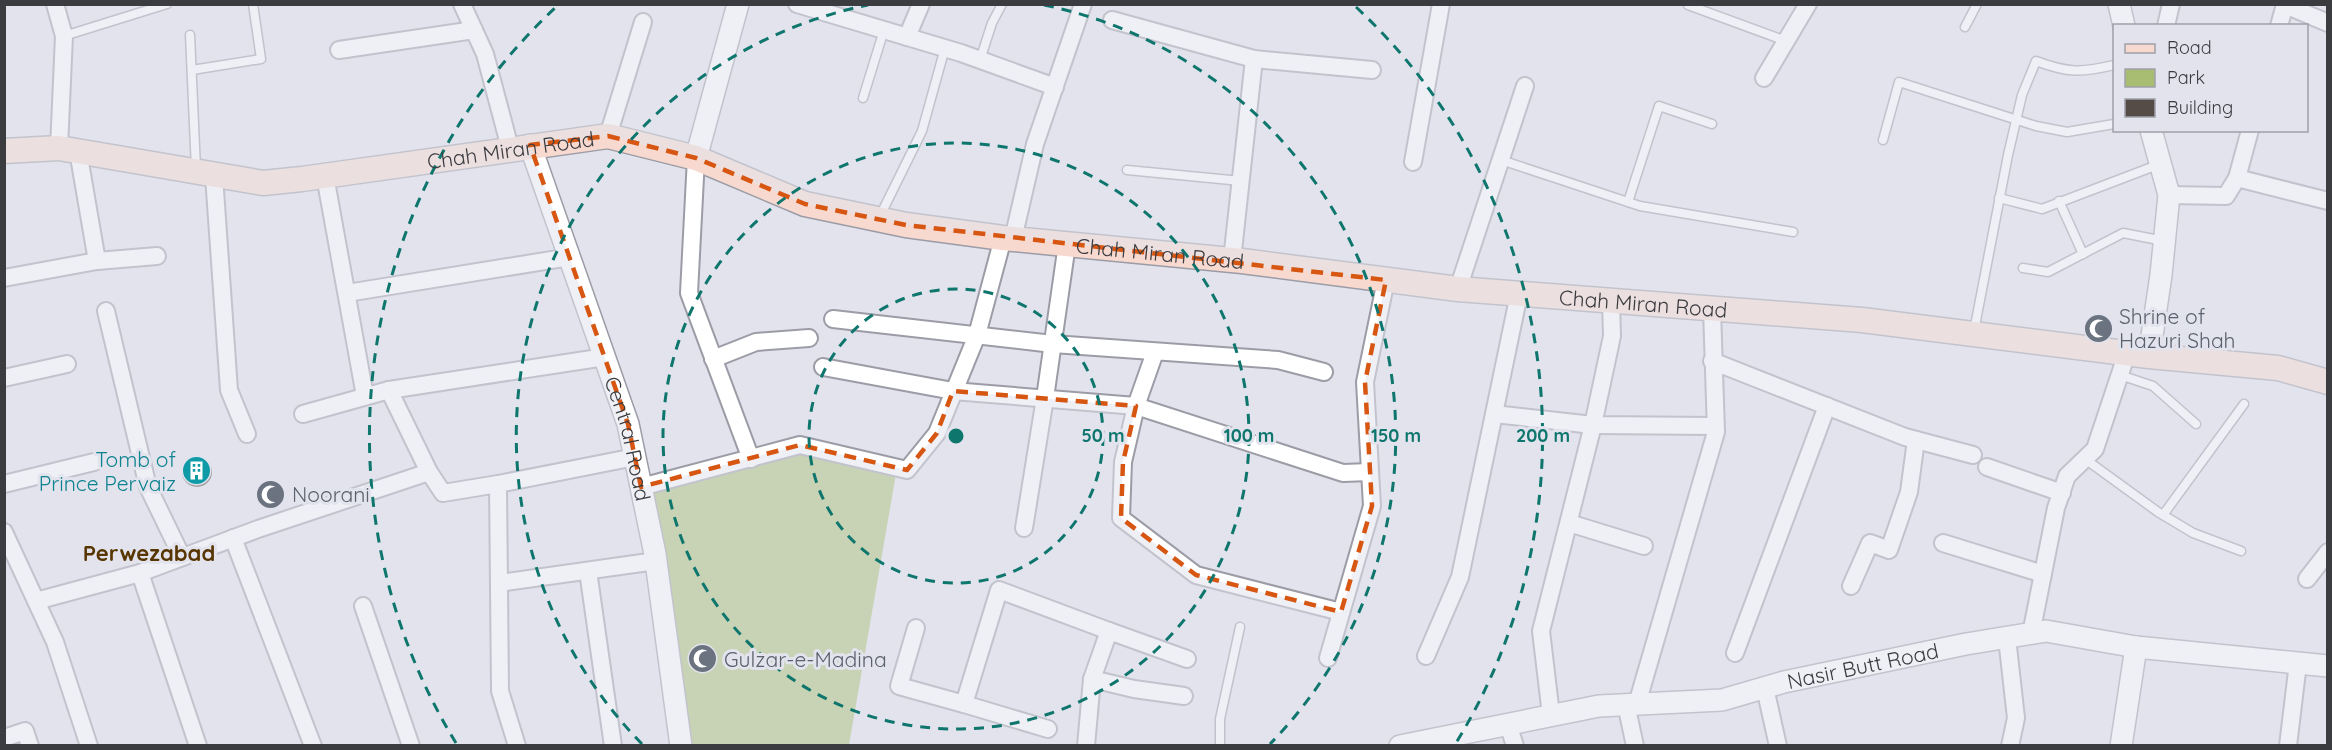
<svg xmlns="http://www.w3.org/2000/svg" width="2332" height="750" viewBox="0 0 2332 750" font-family="Quicksand,sans-serif">
<style>
.green{fill:#a8bd71}
.building{fill:#554c48}
.lines{fill:none;stroke-linecap:round;stroke-linejoin:round}
.service-casing{stroke:#9b9ca6;stroke-width:11}
.minor-casing{stroke:#9b9ca6;stroke-width:20}
.tertiary-casing{stroke:#9b9ca6;stroke-width:24}
.secondary-casing{stroke:#9b9ca6;stroke-width:27}
.service{stroke:#fff;stroke-width:8}
.minor{stroke:#fff;stroke-width:16}
.tertiary{stroke:#fff;stroke-width:21}
.secondary{stroke:#f8d9d0;stroke-width:24}
.marked{fill:none;stroke:#d75611;stroke-width:4.5;stroke-dasharray:12 8;stroke-linejoin:round}
.ring{fill:none;stroke:#0f766e;stroke-width:3;stroke-dasharray:10 8}
.labels{text-anchor:middle;dominant-baseline:central;stroke-width:6;stroke-linejoin:round;paint-order:stroke}
.street-label{font-size:21px;fill:#3b3c40;stroke:#e2e3ed}
.worship-label{font-size:21px;fill:#5b616d;stroke:#e2e3ed;text-anchor:start}
.culture-label{font-size:21px;fill:#0d838f;stroke:#e2e3ed;text-anchor:end}
.neighbourhood-label{font-size:22px;font-weight:bold;fill:#573500;stroke:#e2e3ed}
.centre{fill:#0f766e;stroke:#e2e3ed;stroke-width:3}
.ring-label{font-size:18px;text-anchor:middle;font-weight:bold;fill:#0f766e;stroke:#e2e3ed;stroke-width:6;stroke-linejoin:round;paint-order:stroke}
</style>
<rect width="100%" height="100%" fill="#e2e3ed"/>
<path class="green" d="M800 445 897 468 849 745H680L641 487Z"/>
<circle class="building" cx="197" cy="472" r="15"/>
<g class="lines">
<defs>
<g id="service">
<path d="M1688 5 1786 41"/>
<path d="M1965 27 1977 4"/>
<path d="M190 35 196 169"/>
<path d="M64 36 167 4"/>
<path d="M980 60 992 23 1002 4"/>
<path d="M192 70 261 59 253 4"/>
<path d="M863 98 884 30"/>
<path d="M1883 140 1899 82 2036 126 2067 132 2114 124"/>
<path d="M1501 160 1640 206 1793 232"/>
<path d="M1127 170 1241 181"/>
<path d="M1999 198 2042 209 2160 164"/>
<path d="M2059 201 2083 254"/>
<path d="M1628 202 1659 106 1712 124"/>
<path d="M880 216 922 131 945 48"/>
<path d="M2023 268 2048 272 2123 233 2164 241"/>
<path d="M1974 331 2008 155 2022 95 2036 61C2068 73 2081 73 2114 65"/>
<path d="M2120 375 2153 386 2196 424"/>
<path d="M2085 459 2158 512 2193 533 2241 551"/>
<path d="M2163 515 2244 404"/>
<path d="M1220 746V719L1240 627"/>
</g>
<g id="minor">
<path d="M55 4 64 36 59 148"/>
<path d="M462 4 485 54 510 148"/>
<path d="M797 4 961 53 1055 87"/>
<path d="M2285 5 2328 23"/>
<path d="M1112 20 1254 59 1232 260"/>
<path d="M2166 26 2171 4"/>
<path d="M2279 26 2285 4"/>
<path d="M907 37 921 4"/>
<path d="M339 50 474 30"/>
<path d="M1254 59 1372 70"/>
<path d="M1764 78 1808 4"/>
<path d="M608 136 643 22"/>
<path d="M696 158 689 293 751 459"/>
<path d="M1413 162 1441 4"/>
<path d="M214 176 229 390 247 434"/>
<path d="M325 176 365 396"/>
<path d="M2237 178 2250 130"/>
<path d="M2169 195 2226 196 2237 178 2328 201"/>
<path d="M1013 239 1035 144 1083 4"/>
<path d="M97 261 157 256"/>
<path d="M4 278 97 261 78 151"/>
<path d="M1458 289 1525 86"/>
<path d="M347 293 570 257"/>
<path d="M106 311 148 487 182 557"/>
<path d="M833 319 1053 344 1278 360 1324 372"/>
<path d="M1155 352 1136 406 1123 462 1121 518 1196 575 1341 612"/>
<path d="M713 359 756 342 809 338"/>
<path d="M1712 361 1905 437 1973 455"/>
<path d="M823 367 953 391 1136 406 1343 473 1370 472"/>
<path d="M4 378 67 364"/>
<path d="M303 414 389 390"/>
<path d="M1494 414 1593 425 1715 426"/>
<path d="M1987 467 2062 493"/>
<path d="M4 484 94 462"/>
<path d="M498 484 443 493 429 472 389 390 605 357"/>
<path d="M641 487 800 445 907 470 937 433 977 335 1003 238"/>
<path d="M1569 523 1644 546"/>
<path d="M1024 528 1045 398 1067 244"/>
<path d="M4 532 55 642 89 746"/>
<path d="M233 538 313 746"/>
<path d="M1943 543 2043 574"/>
<path d="M588 571 613 746"/>
<path d="M140 573 198 746"/>
<path d="M2307 579 2328 552"/>
<path d="M499 583 656 561"/>
<path d="M1851 586 1870 543 1889 550 1909 492 1916 440"/>
<path d="M36 601 140 573 258 529 429 472"/>
<path d="M363 606 411 746"/>
<path d="M916 628 899 686 964 704"/>
<path d="M2031 634 2056 508 2067 476 2095 449 2127 353"/>
<path d="M2007 638 2016 718 2010 746"/>
<path d="M1735 653 1827 406"/>
<path d="M1426 656 1460 577 1519 294"/>
<path d="M1328 658 1372 506 1365 382 1386 280"/>
<path d="M1092 679 1134 689 1184 696"/>
<path d="M1765 688 1778 746"/>
<path d="M1626 704 1635 746"/>
<path d="M1637 704 1716 432 1712 309"/>
<path d="M1551 715 1541 631 1593 425 1612 336 1611 301"/>
<path d="M1508 724 1515 746"/>
<path d="M1048 729 964 704 999 590 1109 631"/>
<path d="M4 738 25 731 30 746"/>
<path d="M517 746 500 691 498 484 635 457"/>
<path d="M1086 746 1092 679 1109 631 1187 659"/>
<path d="M2288 746 2298 663"/>
</g>
<g id="tertiary">
<path d="M2119 4 2124 26"/>
<path id="s1" d="M530 145 628 424 655 554 681 746"/>
<path d="M696 158 738 4"/>
<path d="M2149 356 2161 275 2169 195 2151 130"/>
<path id="s2" d="M1400 746 1599 706 1722 700 1784 682 1966 644 2046 631 2136 647 2328 666"/>
<path d="M2121 746 2136 647"/>
</g>
<g id="secondary">
<path id="s3" d="M4 151 59 148 263 183 302 179 608 136 696 158 805 204 906 225 1003 238 1242 261 1458 289 1862 320 2149 356 2278 368 2328 382"/>
</g>
</defs>
<use href="#service" class="service-casing"/>
<use href="#minor" class="minor-casing"/>
<use href="#tertiary" class="tertiary-casing"/>
<use href="#secondary" class="secondary-casing"/>
<use href="#service" class="service"/>
<use href="#minor" class="minor"/>
<use href="#tertiary" class="tertiary"/>
<use href="#secondary" class="secondary"/>
</g>
<path d="M0 0H2332V750H0ZM608 136 696 158 805 204 906 225 1386 280 1365 382 1372 506 1341 612 1196 575 1121 518 1123 462 1136 406 953 391 937 433 907 470 800 445 641 487 628 424 530 145Z" fill="#e2e3ed" fill-opacity=".55" fill-rule="evenodd"/>
<path class="marked" d="M608 136 696 158 805 204 906 225 1386 280 1365 382 1372 506 1341 612 1196 575 1121 518 1123 462 1136 406 953 391 937 433 907 470 800 445 641 487 628 424 530 145Z"/>
<g class="ring">
<circle cx="956" cy="436" r="147"/>
<circle cx="956" cy="436" r="293"/>
<path d="M642 744A440 440 0 0 1 868 5M1044 5A440 440 0 0 1 1270 744"/>
<path d="M456 743A587 587 0 0 1 556 7M1356 7A587 587 0 0 1 1456 743"/>
</g>
<defs>
<symbol id="mosque-disc" viewBox="-11 -11 22 22"><circle r="9.5" fill="#6b7280" stroke="#e2e3ed"/><path d="M3.5-4.9A6 6 0 1 0 3.5 4.9A5 5 0 1 1 3.5-4.9Z" fill="#fff"/></symbol>
<symbol id="building-disc" viewBox="-11 -11 22 22"><circle r="9.5" fill="#0f9aa8" stroke="#e2e3ed"/><path d="M-4-6H4V6H1V3H-1V6H-4ZM-2.5-4.3h1.7v1.8h-1.7ZM.8-4.3h1.7v1.8H.8ZM-2.5-1h1.7V.8h-1.7ZM.8-1h1.7V.8H.8Z" fill="#fff"/></symbol>
</defs>
<g fill-rule="evenodd">
<use href="#mosque-disc" x="2082" y="312" width="33" height="33"/>
<use href="#building-disc" x="180" y="454" width="33" height="33"/>
<use href="#mosque-disc" x="254" y="478" width="33" height="33"/>
<use href="#mosque-disc" x="686" y="642" width="33" height="33"/>
</g>
<g class="labels">
<g class="street-label">
<text stroke="none"><textPath href="#s3" startOffset="512">Chah Miran Road</textPath></text>
<text stroke="none"><textPath href="#s3" startOffset="1178">Chah Miran Road</textPath></text>
<text stroke="none"><textPath href="#s3" startOffset="1664">Chah Miran Road</textPath></text>
<text stroke="none"><textPath href="#s1" startOffset="310">Central Road</textPath></text>
<text stroke="none"><textPath href="#s2" startOffset="471">Nasir Butt Road</textPath></text>
</g>
<g class="worship-label">
<text x="2119" y="316">Shrine of<tspan x="2119" dy="24">Hazuri Shah</tspan></text>
<text x="292" y="494">Noorani</text>
<text x="724" y="659">Gulzar-e-Madina</text>
</g>
<g class="culture-label">
<text x="176" y="459">Tomb of<tspan x="176" dy="24">Prince Pervaiz</tspan></text>
</g>
<g class="neighbourhood-label">
<text x="149" y="553">Perwezabad</text>
</g>
</g>
<circle cx="956" cy="436" r="9" class="centre"/>
<g class="ring-label">
<text x="1103" y="442">50 m</text>
<text x="1249" y="442">100 m</text>
<text x="1396" y="442">150 m</text>
<text x="1543" y="442">200 m</text>
</g>
<rect width="2332" height="750" fill="none" stroke="#3b3c40" stroke-width="12"/>
<rect x="2113" y="24" width="195" height="108" fill="#e2e3ed" stroke="#9fa0a8" stroke-width="1.5"/>
<rect x="2125" y="44" width="30" height="9" fill="#f8d9d0" stroke="#9fa0a8" stroke-width="1.5"/>
<text x="2167" y="54" font-size="18" fill="#3b3c40">Road</text>
<rect x="2125" y="69" width="30" height="18" fill="#a8bd71" stroke="#9fa0a8" stroke-width="1.5"/>
<text x="2167" y="84" font-size="18" fill="#3b3c40">Park</text>
<rect x="2125" y="99" width="30" height="18" fill="#554c48" stroke="#9fa0a8" stroke-width="1.5"/>
<text x="2167" y="114" font-size="18" fill="#3b3c40">Building</text>
</svg>
